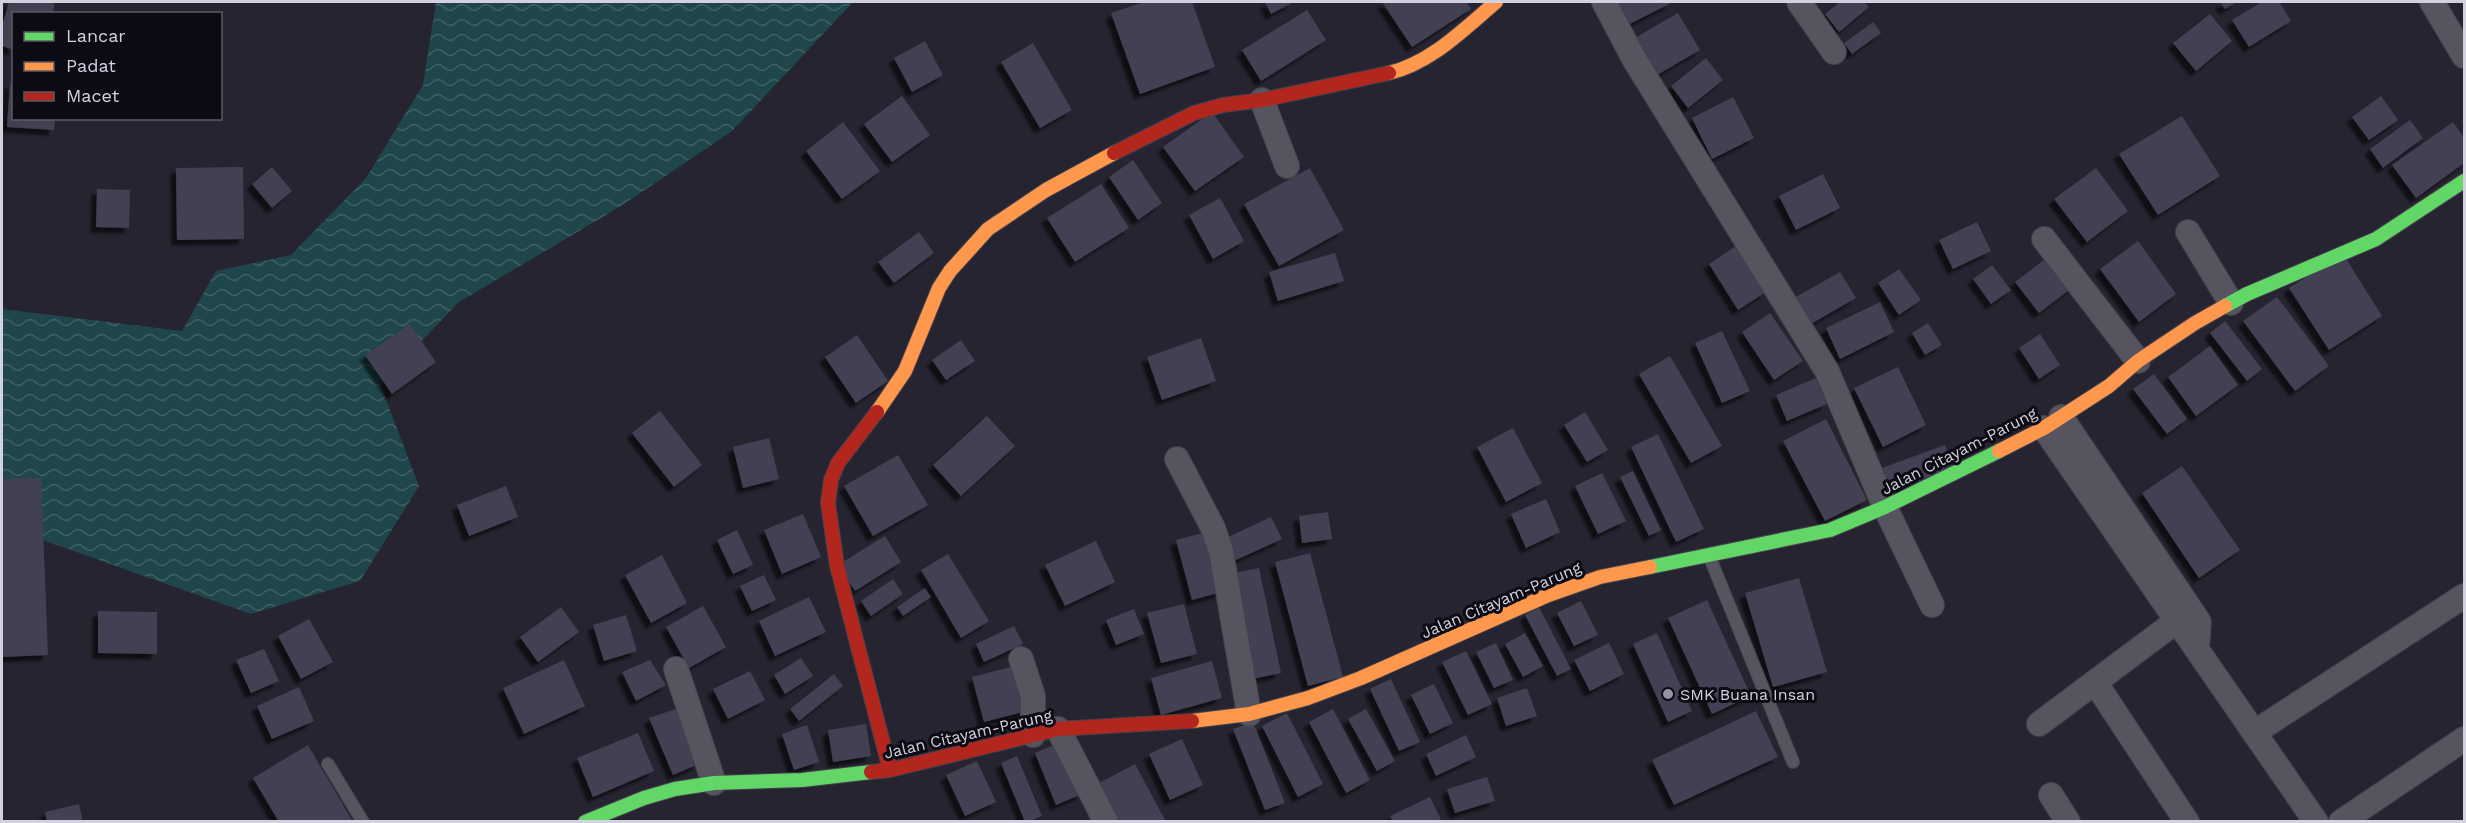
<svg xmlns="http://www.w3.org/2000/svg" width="2466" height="823" viewBox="0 0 2466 823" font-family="'Work Sans',sans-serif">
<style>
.water{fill:url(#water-waves)}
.building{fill:#434053;filter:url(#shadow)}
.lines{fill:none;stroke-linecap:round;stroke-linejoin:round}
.lane-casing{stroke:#43414c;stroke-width:14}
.street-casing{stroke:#43414c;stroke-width:26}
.fast-casing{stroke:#43414c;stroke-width:16}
.slow-casing{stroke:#43414c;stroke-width:16}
.jam-casing{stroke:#43414c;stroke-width:16}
.lane{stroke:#56545e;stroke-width:12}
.street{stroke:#56545e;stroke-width:24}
.fast{stroke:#63d668;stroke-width:14}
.slow{stroke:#ff974d;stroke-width:14}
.jam{stroke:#b3261e;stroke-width:14}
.poi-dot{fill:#9694a2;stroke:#0c0b14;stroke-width:2}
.labels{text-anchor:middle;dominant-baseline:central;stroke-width:6;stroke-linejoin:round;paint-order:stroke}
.street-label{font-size:16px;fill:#d3d1e0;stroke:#0c0b14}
.poi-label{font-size:16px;fill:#d3d1e0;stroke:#0c0b14;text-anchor:start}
</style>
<defs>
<pattern id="water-waves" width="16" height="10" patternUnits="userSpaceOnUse" patternTransform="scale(1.5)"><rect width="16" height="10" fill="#1f474b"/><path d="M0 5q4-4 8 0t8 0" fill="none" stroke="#3f6065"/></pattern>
<filter id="shadow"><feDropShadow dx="-5.5" dy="5.5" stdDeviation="1.5" flood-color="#0009"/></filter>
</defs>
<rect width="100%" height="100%" fill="#262430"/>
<path class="water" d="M436 2H853L732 131 621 206 459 302 380 384 419 486 360 581 251 614 23 533 17 509 2 506V309L182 331 216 271 291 255 366 178 423 85Z"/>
<g class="building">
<path d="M9 2H47L55 4 52 14H14V50L2 46V26Z"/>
<path d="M1144 2H1192L1215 67 1140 94 1111 13Z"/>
<path d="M1265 2H1294L1271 14Z"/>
<path d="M1382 2H1466L1471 9 1412 47Z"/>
<path d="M1608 2H1673L1622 28Z"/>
<path d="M1840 2H1864L1869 7 1839 32 1825 14Z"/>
<path d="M2220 2H2237L2225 9Z"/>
<path d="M2262 2H2279L2291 21 2249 47 2232 20Z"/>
<path d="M1307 10 1326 40 1261 81 1242 50Z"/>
<path d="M1678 13 1700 50 1657 75 1635 38Z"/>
<path d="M2210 14 2232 41 2196 71 2173 43Z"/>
<path d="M1873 22 1881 33 1852 54 1844 43Z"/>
<path d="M925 41 943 75 912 92 894 58Z"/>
<path d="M1033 43 1072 110 1040 128 1001 62Z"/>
<path d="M1706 58 1723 80 1688 108 1671 86Z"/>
<path d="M10 83H14V118H55L54 130 7 127Z"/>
<path d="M902 96 930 135 892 162 864 124Z"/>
<path d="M2381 96 2398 120 2369 140 2352 117Z"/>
<path d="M1733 97 1754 138 1712 159 1692 118Z"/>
<path d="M1212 112 1244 157 1195 191 1163 147Z"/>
<path d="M2182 116 2220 176 2158 215 2119 154Z"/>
<path d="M2410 120 2423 138 2383 168 2370 149Z"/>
<path d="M843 122 880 171 842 199 806 151Z"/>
<path d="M2453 122 2464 138V163L2416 198 2392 165Z"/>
<path d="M1133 160 1162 203 1138 220 1109 177Z"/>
<path d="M243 167 244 239 177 240 176 168Z"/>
<path d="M272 167 292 191 272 208 252 184Z"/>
<path d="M1310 168 1344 230 1279 266 1244 204Z"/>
<path d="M2096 168 2128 211 2087 242 2054 199Z"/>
<path d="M1823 174 1840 208 1796 230 1779 196Z"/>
<path d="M1101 184 1129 228 1075 262 1047 218Z"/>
<path d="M97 189 130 190 129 228 96 227Z"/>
<path d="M1220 198 1244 241 1213 259 1189 215Z"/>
<path d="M1977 222 1991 251 1953 269 1939 240Z"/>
<path d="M919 232 934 253 894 283 878 262Z"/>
<path d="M2138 241 2176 294 2139 322 2100 269Z"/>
<path d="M1736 246 1766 292 1738 310 1709 264Z"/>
<path d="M1335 253 1344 281 1278 301 1269 272Z"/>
<path d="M2343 254 2382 316 2329 350 2289 288Z"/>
<path d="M2049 256 2073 287 2039 313 2015 282Z"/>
<path d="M1992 265 2011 290 1991 304 1973 279Z"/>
<path d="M1899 269 1921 300 1899 315 1878 283Z"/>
<path d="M1840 272 1856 298 1809 325 1794 298Z"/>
<path d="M2277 297 2329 366 2295 391 2243 321Z"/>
<path d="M1880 302 1894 332 1840 359 1826 328Z"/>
<path d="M1770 313 1803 361 1774 380 1742 332Z"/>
<path d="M2225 321 2262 369 2247 381 2210 333Z"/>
<path d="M1928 323 1942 345 1925 355 1912 333Z"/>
<path d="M410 324 436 362 392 394 365 355Z"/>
<path d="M1722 331 1750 391 1722 403 1695 343Z"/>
<path d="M2040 334 2060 365 2039 379 2019 348Z"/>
<path d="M857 335 888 381 856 403 825 357Z"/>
<path d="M1201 338 1216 381 1162 400 1147 357Z"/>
<path d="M961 340 975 361 946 380 932 360Z"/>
<path d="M2210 346 2238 385 2196 416 2168 377Z"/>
<path d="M1670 356 1722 446 1691 463 1639 374Z"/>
<path d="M1898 367 1926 425 1883 447 1854 388Z"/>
<path d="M2154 374 2187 419 2167 434 2133 389Z"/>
<path d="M1816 378 1827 404 1787 421 1776 395Z"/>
<path d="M660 411 702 465 674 487 632 433Z"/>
<path d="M1585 412 1608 450 1587 462 1564 425Z"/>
<path d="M987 416 1015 446 961 496 933 465Z"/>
<path d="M1826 419 1867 500 1825 521 1783 441Z"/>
<path d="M1513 428 1542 483 1506 502 1477 447Z"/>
<path d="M1658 434 1704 529 1676 542 1631 447Z"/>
<path d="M769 438 779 479 743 488 733 447Z"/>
<path d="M1945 445 1954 470 1891 492 1882 468Z"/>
<path d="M898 455 928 505 873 536 844 486Z"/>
<path d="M2182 466 2240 550 2199 578 2142 493Z"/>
<path d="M1633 471 1661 530 1649 536 1620 477Z"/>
<path d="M1602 473 1626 521 1598 534 1575 486Z"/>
<path d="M41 478 48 655 2 657V479Z"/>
<path d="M506 486 518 517 469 536 457 505Z"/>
<path d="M1546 499 1560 532 1526 548 1511 514Z"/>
<path d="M1328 512 1332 539 1302 543 1299 516Z"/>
<path d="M803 514 821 557 782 574 764 530Z"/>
<path d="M1271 517 1282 539 1236 560 1226 538Z"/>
<path d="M737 530 753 565 733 574 717 540Z"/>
<path d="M1206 532 1222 592 1192 600 1176 540Z"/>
<path d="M885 536 901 562 855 591 838 565Z"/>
<path d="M1096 541 1115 582 1065 606 1045 565Z"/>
<path d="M1310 553 1343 677 1308 686 1275 562Z"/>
<path d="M948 554 989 621 961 638 921 570Z"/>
<path d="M662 555 687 603 651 623 625 575Z"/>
<path d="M1259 568 1281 673 1252 679 1230 574Z"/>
<path d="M764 575 776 600 752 611 740 586Z"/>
<path d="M1799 578 1827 672 1773 687 1745 593Z"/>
<path d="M893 579 903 594 871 616 861 601Z"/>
<path d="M925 588 931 597 903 616 897 607Z"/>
<path d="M809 597 826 632 775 656 759 621Z"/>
<path d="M1707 600 1751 696 1712 714 1668 618Z"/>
<path d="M1581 601 1598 635 1574 646 1557 613Z"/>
<path d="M1184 604 1197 654 1161 663 1147 613Z"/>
<path d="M703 606 726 647 689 668 666 627Z"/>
<path d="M561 607 579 632 538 662 520 637Z"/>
<path d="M1539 607 1571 669 1557 676 1525 615Z"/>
<path d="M1134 609 1144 634 1116 645 1106 620Z"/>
<path d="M98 611 157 612V654L98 653Z"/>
<path d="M626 615 637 651 604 661 593 625Z"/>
<path d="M309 619 333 662 301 679 278 636Z"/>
<path d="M1014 626 1023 644 984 662 976 644Z"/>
<path d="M1525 633 1543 666 1523 677 1505 644Z"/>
<path d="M1657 633 1692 711 1668 722 1633 644Z"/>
<path d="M1496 643 1513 680 1494 688 1476 652Z"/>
<path d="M1609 643 1624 674 1590 691 1574 660Z"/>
<path d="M264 649 279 681 251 693 236 660Z"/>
<path d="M1466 651 1492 704 1468 715 1442 662Z"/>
<path d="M801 658 813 676 785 694 774 675Z"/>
<path d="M564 660 585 706 524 734 503 688Z"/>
<path d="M650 660 666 685 636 701 622 672Z"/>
<path d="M1212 661 1222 698 1161 715 1151 678Z"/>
<path d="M1014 666 1027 711 984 722 972 677Z"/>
<path d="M750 671 765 700 728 719 713 689Z"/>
<path d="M834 674 843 686 799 721 790 709Z"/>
<path d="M1391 679 1420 742 1399 751 1370 689Z"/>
<path d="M1434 684 1453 723 1430 734 1411 695Z"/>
<path d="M299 687 314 721 272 739 257 706Z"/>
<path d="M1527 688 1537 716 1506 726 1497 698Z"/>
<path d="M679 708 699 764 673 775 649 718Z"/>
<path d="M1333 709 1370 780 1346 793 1309 722Z"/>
<path d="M1366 709 1395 761 1377 771 1348 719Z"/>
<path d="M1756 711 1778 757 1674 805 1652 760Z"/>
<path d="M1287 713 1323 784 1298 797 1262 726Z"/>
<path d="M1253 722 1285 803 1265 810 1233 729Z"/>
<path d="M866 724 871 756 833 762 828 730Z"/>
<path d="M807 725 819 762 794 770 782 734Z"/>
<path d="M638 733 654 771 593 797 577 758Z"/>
<path d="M1466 735 1476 757 1436 776 1426 754Z"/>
<path d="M1182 739 1203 785 1170 800 1149 754Z"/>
<path d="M1061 742 1082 794 1056 805 1035 753Z"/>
<path d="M308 745 353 822H279L253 778Z"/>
<path d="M1017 756 1042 816 1028 822H1025L1001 763Z"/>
<path d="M977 761 996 802 965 816 946 775Z"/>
<path d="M1135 764 1166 822H1120L1099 783Z"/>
<path d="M1487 777 1495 801 1455 813 1447 789Z"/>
<path d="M1430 797 1442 822H1393L1390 816Z"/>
<path d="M79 804 83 822H47L45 812Z"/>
</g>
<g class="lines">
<defs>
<g id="lane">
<path d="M1710 558 1793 762"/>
<path d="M328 764 363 822"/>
</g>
<g id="street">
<path d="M1604 2 1634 59 1827 371 1885 507 1932 605"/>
<path d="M1799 2 1834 52"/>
<path d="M2432 2 2464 56"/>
<path d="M1262 100 1287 166"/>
<path d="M2188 232 2231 303"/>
<path d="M2044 239 2138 361"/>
<path d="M2061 417 2199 622 2197 648"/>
<path d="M2044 428 2316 822"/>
<path d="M1177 459 1213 528 1221 551 1249 714"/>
<path d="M1021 659 1033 696V735"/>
<path d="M676 669 714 783"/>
<path d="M2095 682 2187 822"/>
<path d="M2039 724 2178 620"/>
<path d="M1058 729 1106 822"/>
<path d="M2255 732 2464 596"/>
<path d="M2051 795 2068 822"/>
<path d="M2341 822 2464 739"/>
</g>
<g id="fast">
<path d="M2225 306 2247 294 2376 239 2464 181"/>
<path d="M1650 567 1830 530 1885 507 1999 451"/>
<path d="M585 822 644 798 675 789 714 783 802 780 871 772"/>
</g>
<g id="slow">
<path d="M1389 73C1431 63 1464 29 1496 2"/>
<path d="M877 412 905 371 939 288 950 271 988 229 1046 190 1114 153"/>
<path d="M1999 451 2044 428 2109 386 2138 361 2195 323 2225 306"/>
<path d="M1192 721 1249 714 1308 698 1361 678 1546 596 1600 577 1650 567"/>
</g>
<g id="jam">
<path d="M1114 153 1194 113 1223 105 1262 100 1389 73"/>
<path d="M877 412 838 463 831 480 828 503 837 566 890 770"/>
<path d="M871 772 890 770 1058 729 1192 721"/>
</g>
</defs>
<use href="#lane" class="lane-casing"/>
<use href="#street" class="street-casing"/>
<use href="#fast" class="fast-casing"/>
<use href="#slow" class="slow-casing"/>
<use href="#jam" class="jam-casing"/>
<use href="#lane" class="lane"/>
<use href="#street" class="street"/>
<use href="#fast" class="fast"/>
<use href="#slow" class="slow"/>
<use href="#jam" class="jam"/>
</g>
<circle class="poi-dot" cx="1668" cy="694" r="6"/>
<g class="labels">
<g class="street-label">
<text transform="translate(1959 451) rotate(-27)">Jalan Citayam-Parung</text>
<text transform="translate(1501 600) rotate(-23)">Jalan Citayam-Parung</text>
<text transform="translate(968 734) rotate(-13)">Jalan Citayam-Parung</text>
</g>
<g class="poi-label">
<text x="1680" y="694">SMK Buana Insan</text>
</g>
</g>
<rect width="2466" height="823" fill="none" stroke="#d3d1e0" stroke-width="6"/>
<rect x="12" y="12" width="210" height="108" fill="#0c0b14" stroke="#5c5a66" stroke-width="1.5"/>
<rect x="24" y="32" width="30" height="9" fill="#63d668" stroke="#5c5a66" stroke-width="1.5"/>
<text x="66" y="42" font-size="18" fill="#d3d1e0">Lancar</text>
<rect x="24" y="62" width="30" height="9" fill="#ff974d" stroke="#5c5a66" stroke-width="1.5"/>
<text x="66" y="72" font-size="18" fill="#d3d1e0">Padat</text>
<rect x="24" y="92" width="30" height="9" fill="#b3261e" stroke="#5c5a66" stroke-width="1.5"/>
<text x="66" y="102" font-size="18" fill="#d3d1e0">Macet</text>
</svg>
